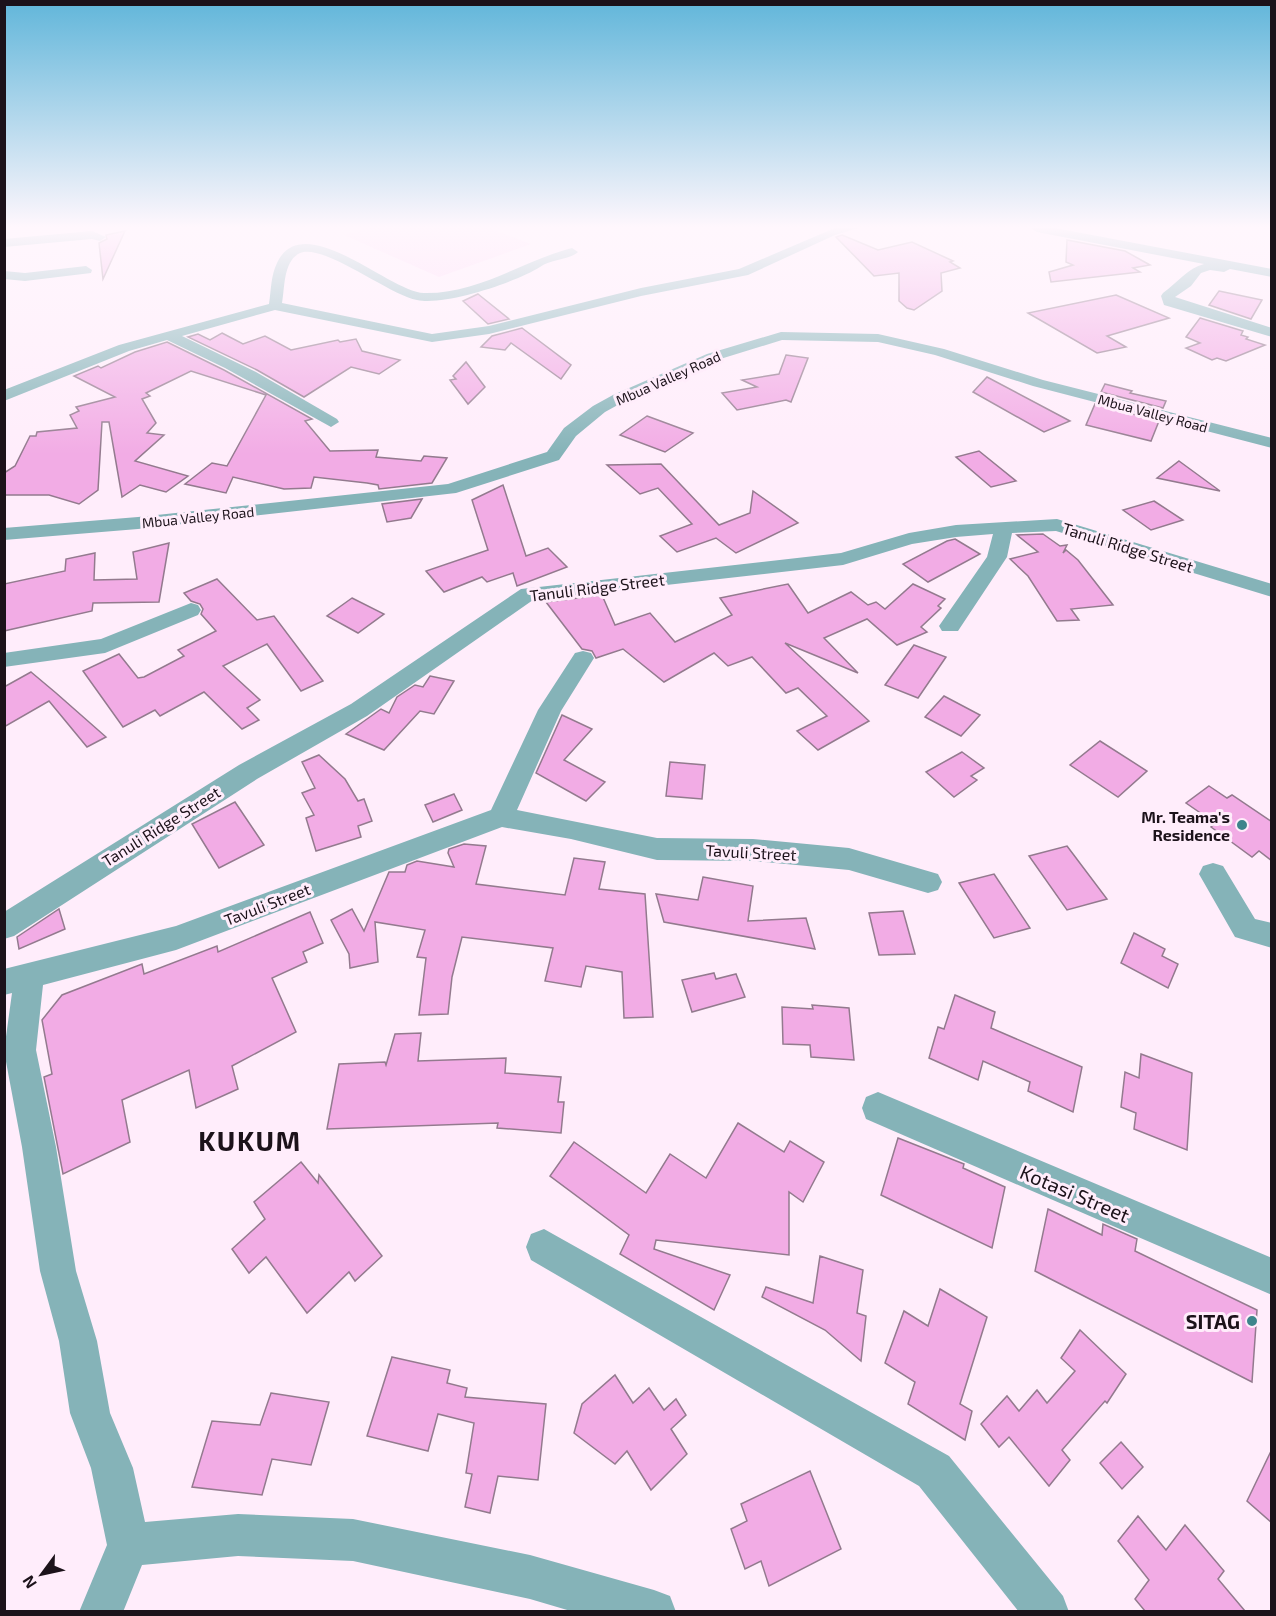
<svg xmlns="http://www.w3.org/2000/svg" width="1276" height="1616" viewBox="0 0 1276 1616" font-family="'Exo 2',sans-serif">
<style>
.green{fill:#fdd6f5}
.building{fill:#f2ace5;stroke:#937a8e;stroke-width:1.5}
.lines{fill:none;stroke-linecap:round;stroke-linejoin:round}
.minor{fill:#85b3b8;fill-rule:evenodd}
.poi-dot{fill:#3d858c;stroke:#ffedfb;stroke-width:2}
.labels{text-anchor:middle;dominant-baseline:central;stroke-width:6;stroke-linejoin:round;paint-order:stroke}
.far-street-label{font-size:14px;fill:#1c121a;stroke:#ffedfb}
.street-label{font-size:16px;fill:#1c121a;stroke:#ffedfb}
.poi-label{font-size:16px;font-weight:bold;fill:#1c121a;stroke:#ffedfb;text-anchor:end}
.near-street-label{font-size:20px;fill:#1c121a;stroke:#ffedfb}
.near-poi-label{font-size:20px;font-weight:bold;fill:#1c121a;stroke:#ffedfb;text-anchor:end}
.near-district-label{font-size:27px;font-weight:bold;letter-spacing:1.5px;fill:#1c121a;stroke:#ffedfb}
</style>
<rect width="100%" height="100%" fill="#ffedfb"/>
<path class="green" d="M367 228H489L531 244 439 277 344 235Z"/>
<g class="building">
<path d="M125 231 103 279 99 243 107 239 106 235Z"/>
<path d="M842 235 878 250 912 242 953 261 950 262 960 268 941 273 942 291 914 310 907 308 899 301V273L874 276 836 237Z"/>
<path d="M1067 240 1125 251 1150 265 1133 268 1140 272 1051 282 1049 272 1073 265 1066 262Z"/>
<path d="M1219 291 1262 300 1251 319 1209 305Z"/>
<path d="M478 294 509 319 488 324 463 301Z"/>
<path d="M1116 295 1169 318 1107 336 1126 347 1097 353 1028 313Z"/>
<path d="M1200 318 1243 331 1241 335 1248 337 1246 339 1265 345 1226 361 1217 358 1212 360 1186 348 1200 343 1186 337Z"/>
<path d="M522 328 571 365 561 379 511 343 505 350 481 347 492 336Z"/>
<path d="M222 333 243 344 265 336 291 350 338 340 340 342 356 339 362 351 400 360 379 374 351 367 304 397 257 370 188 337 198 334 210 340Z"/>
<path d="M167 342 224 370 312 419 305 421 330 451 378 450 376 457 421 461 424 456 447 458 432 483 379 489 378 485 367 483 314 477 311 488 284 489 233 477 226 493 185 484 212 463 227 466 266 395 191 371 146 393 150 396 142 399 156 423 147 433 164 435 135 461 188 476 166 492 140 485 122 497 109 422H102L98 490 79 504 49 495H4V473L15 466 30 436H36L37 432 77 428 70 415 79 411 76 407 115 397 74 376 98 366 101 368 135 352Z"/>
<path d="M786 355 808 358 791 402 786 400 737 410 722 393 757 387 742 380 779 374Z"/>
<path d="M466 362 485 387 468 404 450 380 456 379 453 376Z"/>
<path d="M987 377 1070 421 1044 432 973 392Z"/>
<path d="M1105 384 1132 391 1130 393 1166 401 1163 408 1101 392Z"/>
<path d="M1095 404 1159 421 1151 441 1086 425Z"/>
<path d="M647 416 693 433 665 452 620 435Z"/>
<path d="M979 451 1016 481 991 487 956 457Z"/>
<path d="M1179 461 1220 491 1157 478Z"/>
<path d="M661 464 719 525 750 513 753 491 798 523 736 553 716 538 677 552 660 536 692 524 658 488 640 494 607 465Z"/>
<path d="M503 485 526 556 548 548 567 567 517 586 513 573 487 582 482 577 444 592 426 571 488 550 472 500Z"/>
<path d="M422 499 411 518 387 522 382 504Z"/>
<path d="M1154 501 1183 520 1151 530 1123 510Z"/>
<path d="M1043 534 1060 546 1067 545 1063 553 1066 550 1078 560 1113 605 1071 609 1079 620 1057 621 1028 576 1010 559 1038 552 1017 535Z"/>
<path d="M955 539 980 554 928 582 903 564 947 541Z"/>
<path d="M169 543 159 602 93 603 92 611 4 631V584L65 571 66 559 95 553 94 580 137 579 133 552Z"/>
<path d="M217 579 257 620 274 616 323 681 301 691 267 644 223 666 260 700 247 708 259 720 242 729 204 692 160 716 155 710 123 727 83 671 119 654 138 678 144 677 184 656 178 650 216 631 201 614 203 609 200 604 191 601 184 593Z"/>
<path d="M788 584 808 613 851 592 868 605 876 602 885 609 913 584 945 599 938 606 941 608 921 627 927 632 897 645 867 619 824 638 858 673 785 643 869 721 818 750 797 731 827 716 798 688 786 693 752 657 728 666 714 653 664 682 623 649 596 658 592 651 582 649 546 602 602 595 615 625 650 613 675 642 732 615 720 598Z"/>
<path d="M352 598 384 614 358 633 327 616Z"/>
<path d="M914 645 946 657 918 698 885 685Z"/>
<path d="M31 672 56 693 106 737 87 747 49 701 4 727V687Z"/>
<path d="M430 676 454 681 434 714 420 711 384 750 346 734 381 709 389 713 397 697 415 685 423 687Z"/>
<path d="M944 696 980 715 961 736 925 717Z"/>
<path d="M562 715 592 729 564 760 605 782 586 801 536 773Z"/>
<path d="M1100 741 1147 771 1118 797 1070 765Z"/>
<path d="M962 752 984 768 971 776 977 780 954 797 926 772Z"/>
<path d="M319 755 345 779 358 801 364 799 372 821 358 826 361 837 316 851 306 818 314 815 302 793 315 788 302 762Z"/>
<path d="M670 762 705 765 702 799 666 796Z"/>
<path d="M1209 786 1227 798 1232 795 1272 822V861L1259 851 1252 857 1211 827 1215 823 1186 803Z"/>
<path d="M454 794 462 810 433 822 425 805Z"/>
<path d="M235 802 264 845 219 868 192 824Z"/>
<path d="M464 844 486 846 476 884 565 895 574 858 605 862 599 889 645 894 653 1017 624 1018 622 972 586 966 581 987 545 981 553 948 462 937 452 977 448 1014 419 1015 426 958 417 957 425 930 375 922 378 962 350 968 349 954 331 920 352 909 364 931 389 872H405L407 865 417 861 454 867 448 853 449 849Z"/>
<path d="M1067 846 1107 899 1067 910 1029 856Z"/>
<path d="M994 874 1030 928 994 938 959 883Z"/>
<path d="M703 877 753 886 748 921 806 918 815 949 664 922 656 894 698 900Z"/>
<path d="M59 909 65 929 19 949 17 937Z"/>
<path d="M903 911 915 954 879 955 869 913Z"/>
<path d="M310 912 323 943 303 952 307 962 272 978 296 1032 232 1066 238 1089 196 1108 189 1070 122 1100 130 1142 63 1174 44 1077 52 1074 42 1020 62 995 142 964 144 974 217 946 218 952Z"/>
<path d="M1134 933 1165 949 1162 956 1178 964 1168 988 1121 963Z"/>
<path d="M714 973 716 979 736 974 745 997 692 1012 682 980Z"/>
<path d="M955 995 995 1012 991 1028 1082 1067 1073 1112 1028 1091 1030 1082 983 1061 978 1080 929 1058 938 1027 944 1029Z"/>
<path d="M812 1005 849 1008 854 1060 811 1057 810 1045 783 1044 782 1007 813 1009Z"/>
<path d="M421 1033 418 1061 506 1058 505 1073 561 1077 558 1102H564L561 1133 497 1128 498 1123 327 1129 339 1064 385 1062 386 1065 395 1034Z"/>
<path d="M1141 1054 1192 1073 1187 1150 1134 1129 1136 1113 1121 1107 1125 1072 1139 1078Z"/>
<path d="M738 1123 784 1152 790 1141 824 1162 803 1202 789 1192V1255L656 1240 654 1249 730 1275 714 1310 620 1254 629 1235 550 1176 574 1142 646 1193 670 1154 706 1178Z"/>
<path d="M898 1138 964 1164 963 1168 1005 1187 992 1248 881 1195Z"/>
<path d="M301 1162 318 1183 319 1175 382 1256 355 1281 349 1272 307 1313 266 1257 249 1273 232 1249 265 1219 254 1202Z"/>
<path d="M1048 1209 1102 1235 1103 1224 1137 1239 1135 1251 1257 1310 1252 1382 1035 1271Z"/>
<path d="M820 1256 863 1270 857 1313 866 1316 861 1361 825 1330 762 1297 766 1287 813 1303Z"/>
<path d="M940 1289 987 1317 960 1404 972 1411 965 1440 908 1404 915 1382 885 1363 904 1311 928 1326Z"/>
<path d="M1080 1330 1126 1374 1107 1403 1105 1401 1062 1450 1070 1460 1049 1486 1009 1437 999 1447 981 1424 1007 1396 1019 1411 1037 1390 1047 1403 1075 1371 1061 1358Z"/>
<path d="M392 1357 450 1370 447 1383 467 1388 465 1397 546 1404 538 1480 498 1476 490 1513 465 1507 472 1474 466 1473 474 1423 438 1414 428 1451 367 1436Z"/>
<path d="M615 1375 633 1403 649 1388 664 1410 676 1399 686 1415 671 1429 687 1454 651 1490 627 1451 615 1464 574 1433 582 1404Z"/>
<path d="M271 1393 329 1402 311 1465 272 1459 262 1495 192 1487 212 1421 260 1425Z"/>
<path d="M1121 1442 1143 1467 1122 1489 1100 1463Z"/>
<path d="M1272 1449V1523L1247 1501Z"/>
<path d="M810 1471 841 1549 769 1586 761 1561 745 1569 731 1529 747 1521 741 1504Z"/>
<path d="M1138 1516 1166 1550 1185 1525 1224 1571 1218 1579 1245 1611H1145L1135 1599 1149 1580 1118 1541Z"/>
</g>
<g class="lines">
<g class="minor">
<path d="M835 228H858L835 235 748 275 641 296 489 334 432 342 275 310 182 336 256 372 337 419 339 422 331 427 225 368 167 340 129 351 4 401V390L119 345 269 304C271 290 271 275 277 263 303 207 389 292 424 293 478 294 522 261 572 248L578 252C569 260 551 259 540 267 516 282 446 306 417 300 389 295 324 243 300 253 283 261 285 288 282 303L432 334 489 326 641 288 739 269Z"/>
<path d="M1031 228H1055L1272 269V277L1230 269 1224 272 1210 270 1201 273 1191 286 1175 297 1272 328V337L1164 305 1161 296 1163 293C1177 283 1188 268 1204 264L1037 232Z"/>
<path d="M92 231 106 237 100 241 92 239 4 247V239Z"/>
<path d="M86 266 92 270 91 273 25 281 4 279V271L25 273Z"/>
<path d="M781 332 878 334 944 349 1043 380 1272 438V448L1033 386 935 355 878 342 782 340 717 360 625 401 605 412 576 436 559 460 456 493 138 529 4 540V528L138 517 448 484 547 452 564 428 593 406 613 395 707 354Z"/>
<path d="M1057 519 1272 584V597L1056 531 1012 533 1007 557 958 631H942L939 626 987 557 993 534 956 537 912 544 843 565 533 600 367 716 257 779 14 936 4 939V912L239 765 351 704 521 589 841 553 909 533 956 525Z"/>
<path d="M191 603 198 605 201 610 198 615 105 653 4 667V653L101 639Z"/>
<path d="M583 651 591 653 594 658 561 711 517 810 657 838 753 839 849 848 938 874 942 882 938 890 928 893 849 870 753 861 657 860 571 839 502 827 176 950 43 985 36 1050 56 1147 76 1271 97 1341 110 1413 133 1468 145 1522 238 1514 353 1519 530 1555 654 1590 670 1596 676 1612H574L530 1599 353 1561 238 1556 142 1565 123 1612H79L107 1545 91 1468 70 1413 59 1341 40 1271 22 1147 4 1051 12 993 4 995V969L176 926 491 810 538 710 575 653Z"/>
<path d="M1213 863 1223 866 1255 919 1272 923V948L1235 937 1199 874 1203 866Z"/>
<path d="M878 1092 1272 1258V1295L866 1119 862 1108 866 1097Z"/>
<path d="M544 1229 949 1456 1063 1596 1069 1612H1019L919 1486 531 1260 526 1247 531 1234Z"/>
</g>
</g>
<linearGradient id="sky" x2="0" y2="1"><stop stop-color="#61b6da"/><stop offset="0.5" stop-color="#fff7fd"/><stop offset="1" stop-color="#fff7fd" stop-opacity="0"/></linearGradient>
<rect width="1276" height="454" fill="url(#sky)"/>
<g class="poi-dot">
<circle cx="1242" cy="825" r="6"/>
<circle cx="1252" cy="1321" r="6"/>
</g>
<g class="labels">
<g class="far-street-label">
<text transform="translate(668 378) rotate(-24)">Mbua Valley Road</text>
<text transform="translate(1153 413) rotate(15)">Mbua Valley Road</text>
<text transform="translate(198 517) rotate(-6)">Mbua Valley Road</text>
</g>
<g class="street-label">
<text transform="translate(1128 547) rotate(17)">Tanuli Ridge Street</text>
<text transform="translate(597 587) rotate(-7)">Tanuli Ridge Street</text>
<text transform="translate(161 826) rotate(-32)">Tanuli Ridge Street</text>
<text transform="translate(751 852) rotate(3)">Tavuli Street</text>
<text transform="translate(267 904) rotate(-21)">Tavuli Street</text>
</g>
<g class="poi-label">
<text x="1230" y="816">Mr. Teama's<tspan x="1230" dy="18">Residence</tspan></text>
</g>
<g class="near-street-label">
<text transform="translate(1075 1193) rotate(23)">Kotasi Street</text>
</g>
<g class="near-poi-label">
<text x="1240" y="1321">SITAG</text>
</g>
<g class="near-district-label">
<text x="250" y="1140">KUKUM</text>
</g>
</g>
<rect width="1276" height="1616" fill="none" stroke="#1c121a" stroke-width="12"/>
<g transform="translate(42 1574) rotate(237)" stroke="#ffedfb" stroke-width="4.5" paint-order="stroke">
<path d="M0-4.5L10 22L0 15L-10 22Z" fill="#1c121a"/>
<text y="-9" font-size="16" font-weight="bold" text-anchor="middle" fill="#1c121a">N</text>
</g>
</svg>
